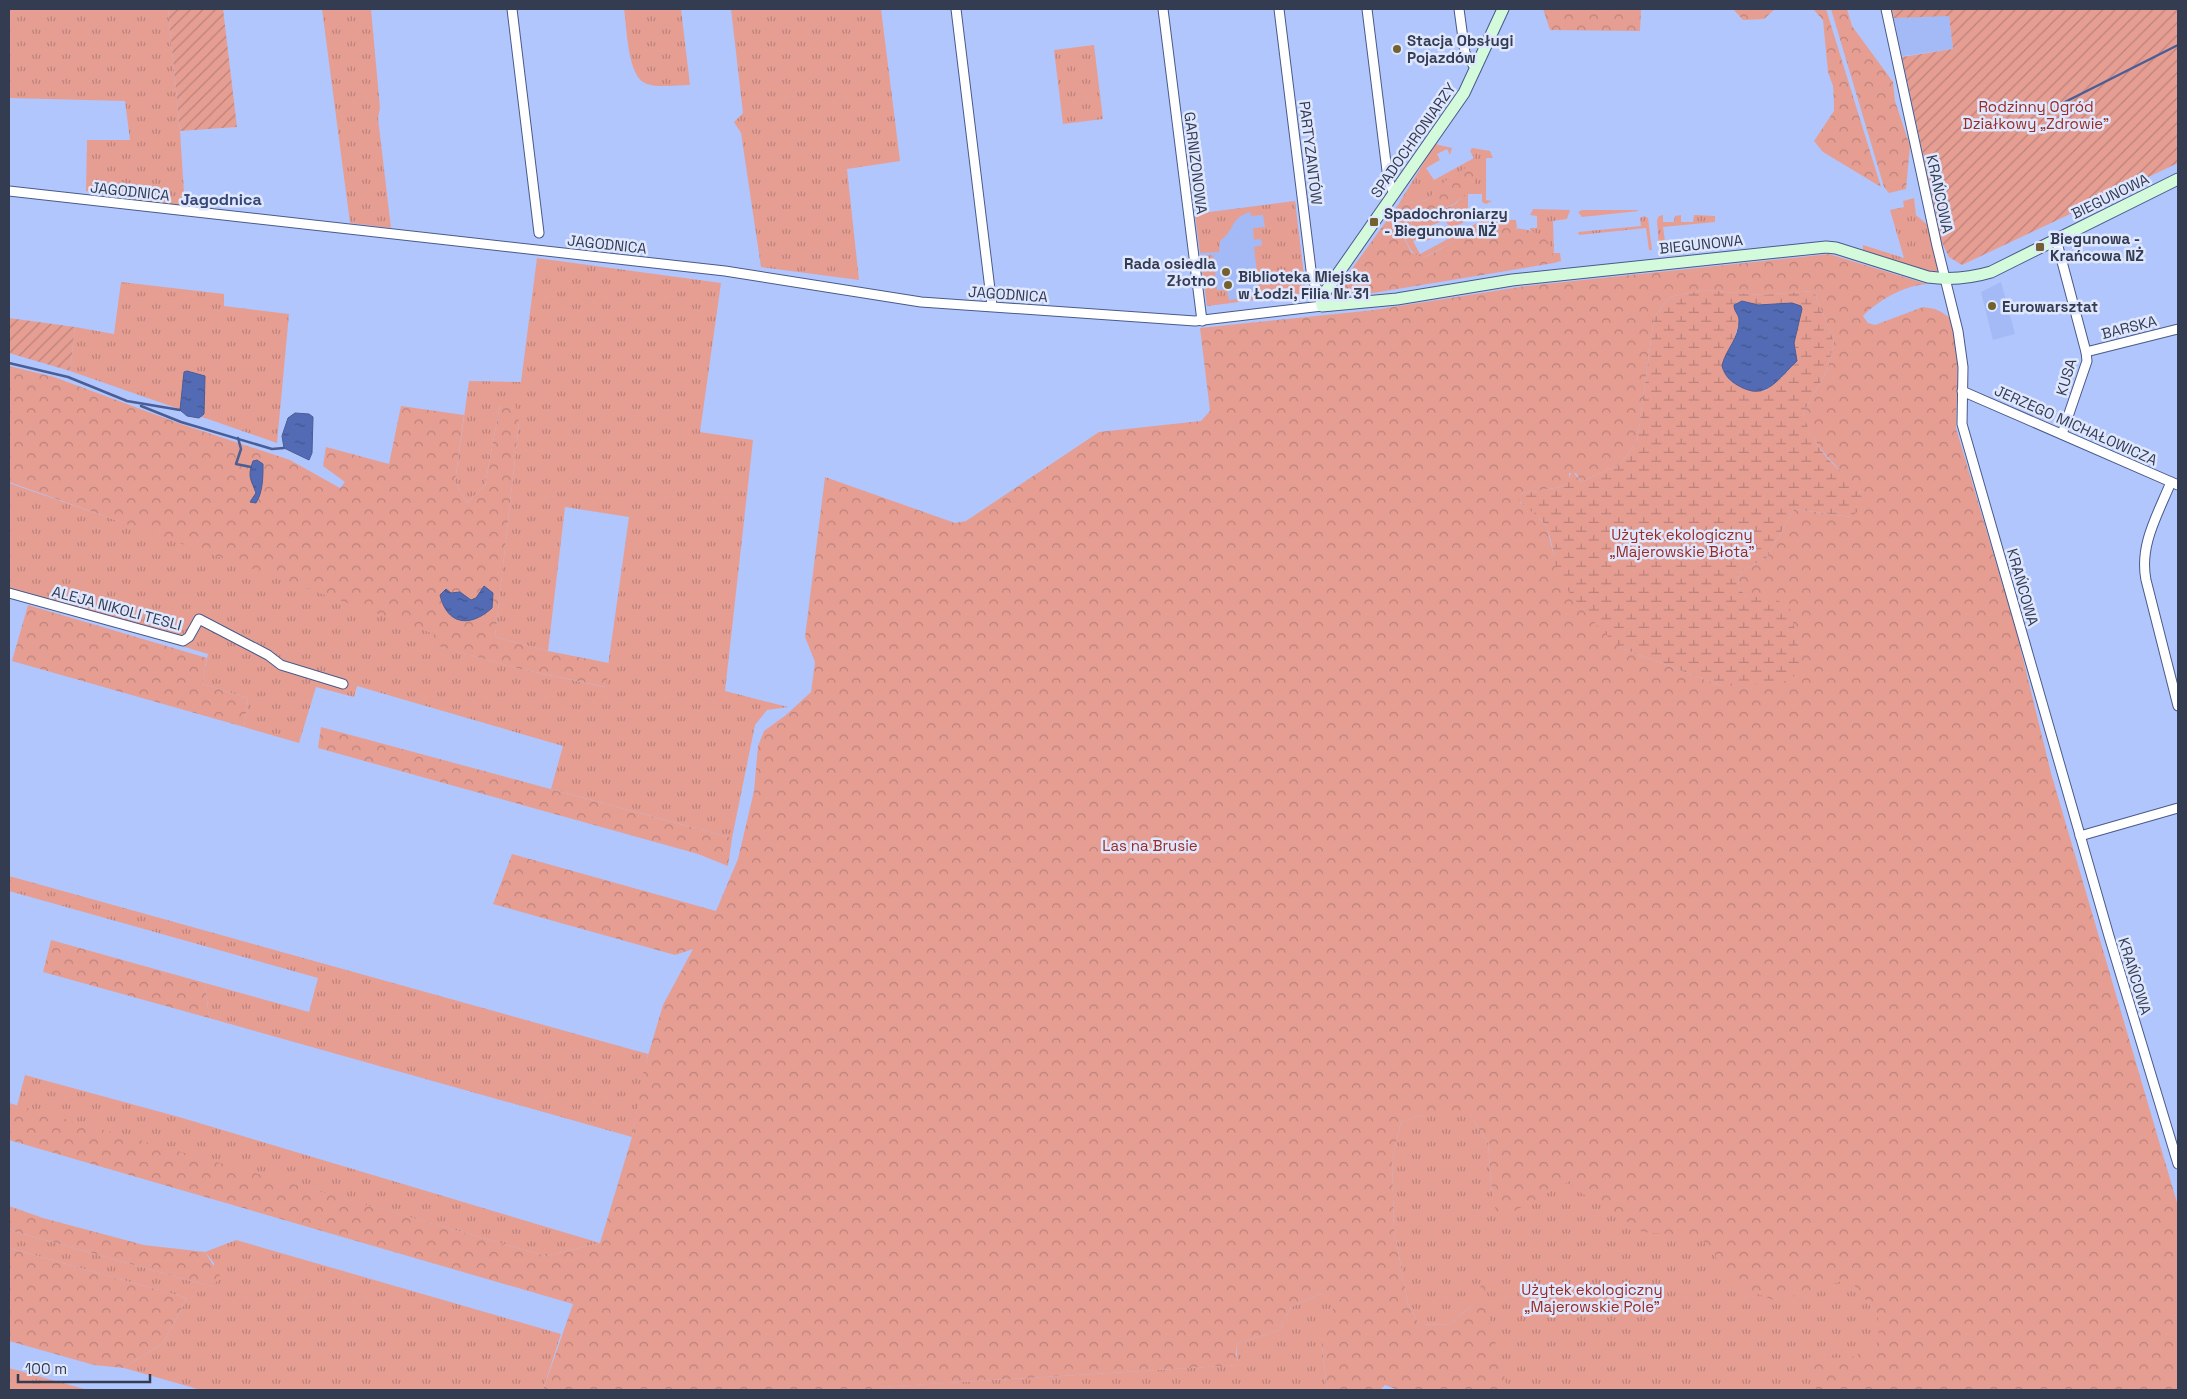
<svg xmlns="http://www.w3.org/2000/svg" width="2187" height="1399" viewBox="0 0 2187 1399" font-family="'Space Grotesk',sans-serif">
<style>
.built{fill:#a3baf6}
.grass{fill:url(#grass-tufts)}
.forest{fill:url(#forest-crowns);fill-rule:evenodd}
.wetland{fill:url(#wetland-marsh);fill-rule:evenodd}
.garden{fill:url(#garden-furrows)}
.water{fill:url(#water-ripples);stroke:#495d97}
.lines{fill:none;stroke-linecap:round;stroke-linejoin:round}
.stream{stroke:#495d97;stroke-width:2.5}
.street-casing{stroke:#495a8a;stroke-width:11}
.secondary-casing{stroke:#495a8a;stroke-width:13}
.street{stroke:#fff;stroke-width:9}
.secondary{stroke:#d4fadc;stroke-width:11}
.poi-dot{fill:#746130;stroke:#dee7fe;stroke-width:2}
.labels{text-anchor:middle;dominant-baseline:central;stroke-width:5;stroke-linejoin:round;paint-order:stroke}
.poi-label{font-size:15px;font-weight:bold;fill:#343c52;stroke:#dee7fe;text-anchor:start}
.park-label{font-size:15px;fill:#9a2a22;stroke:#dee7fe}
.street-label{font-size:15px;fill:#343c52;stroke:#dee7fe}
.neighbourhood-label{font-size:16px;font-weight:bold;fill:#374775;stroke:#dee7fe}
</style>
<defs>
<pattern id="grass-tufts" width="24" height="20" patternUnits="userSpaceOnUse" patternTransform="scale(1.25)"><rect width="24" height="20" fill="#e69e93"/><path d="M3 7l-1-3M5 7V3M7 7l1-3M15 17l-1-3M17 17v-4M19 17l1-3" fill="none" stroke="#bb827b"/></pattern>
<pattern id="forest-crowns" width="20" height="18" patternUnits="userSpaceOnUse" patternTransform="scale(1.25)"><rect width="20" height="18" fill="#e69e93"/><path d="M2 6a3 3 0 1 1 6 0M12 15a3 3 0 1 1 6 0" fill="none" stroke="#bb827b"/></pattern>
<pattern id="wetland-marsh" width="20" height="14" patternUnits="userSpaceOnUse" patternTransform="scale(1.25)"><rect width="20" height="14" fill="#e69e93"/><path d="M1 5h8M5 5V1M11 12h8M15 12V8" fill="none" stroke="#bb827b"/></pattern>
<pattern id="garden-furrows" width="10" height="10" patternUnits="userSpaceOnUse" patternTransform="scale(1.25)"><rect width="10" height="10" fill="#e69e93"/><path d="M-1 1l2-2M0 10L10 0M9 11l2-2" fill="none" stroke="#bb827b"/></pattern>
<pattern id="water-ripples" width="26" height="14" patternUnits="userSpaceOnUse" patternTransform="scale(1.25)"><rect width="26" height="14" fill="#526bb4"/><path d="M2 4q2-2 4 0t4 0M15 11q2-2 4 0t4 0" fill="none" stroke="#42558d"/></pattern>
</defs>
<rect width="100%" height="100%" fill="#b1c6fc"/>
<g class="built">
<path d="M1949 15 1953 49 1902 56 1894 18Z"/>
<path d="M1295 201 1306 293 1207 306 1195 214Z"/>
<path d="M2001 282 2015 334 1993 340 1981 292Z"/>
</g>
<g class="grass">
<path d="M9 9H168L180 131 185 208 86 191 87 140H130L125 101 9 98Z"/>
<path d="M322 9H371L380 108 378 118 391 228 350 223Z"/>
<path d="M624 9H681L690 85C677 85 659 88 647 84 627 78 627 27 624 9Z"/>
<path d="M731 9H881L900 161 847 169 859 280 761 267 741 133 734 122 743 113Z"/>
<path d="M1094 45 1103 119 1063 124 1054 50Z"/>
<path d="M1435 144 1452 148 1450 155 1447 149 1437 154 1440 160 1426 168 1434 180 1474 158 1470 151 1472 148 1490 151 1493 158H1486V200L1492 201 1486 204 1482 202V194H1468V215L1474 217 1446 231 1444 227 1448 225 1445 220 1425 228 1426 236 1442 228 1444 232 1427 241 1423 236 1413 241 1420 254 1483 220 1485 214H1489V219L1516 220 1517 228 1494 229 1459 239 1423 258C1414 255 1411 251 1407 243 1395 219 1441 212 1455 204 1457 203 1460 198 1463 196L1451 177 1427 200 1398 205Z"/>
<path d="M1914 198 1916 215 1929 226 1938 267V270L1934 273 1863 251V245L1904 258 1890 210 1904 207 1903 201Z"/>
<path d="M1295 201 1306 293 1260 299 1254 247 1262 245 1261 239 1254 240 1253 228 1265 227 1263 215 1251 216 1250 212C1229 219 1236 229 1220 241L1219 252 1200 253 1195 214Z"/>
<path d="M1533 209 1570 210 1567 219 1553 221 1554 253H1560L1561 261 1554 263C1551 246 1545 238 1530 230V228H1537V216L1530 215Z"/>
<path d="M1582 210H1637L1639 211 1582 217 1578 212Z"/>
<path d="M1663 215V222H1674L1675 216 1681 215V222H1693L1694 215 1715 216V222L1663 227 1666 248 1659 249 1657 220 1659 216Z"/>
<path d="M1644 216 1648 218 1652 250H1649L1646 228 1579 235 1578 232 1641 226 1640 218Z"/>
<path d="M1213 255 1217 290H1227L1229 300 1253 297 1254 300 1207 306 1200 256Z"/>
<path d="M537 258 721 283 700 432 753 440 725 691 788 707 767 710 755 725 732 838 551 789 563 746 357 686 354 697 316 687 299 743 244 727 248 698 202 684 208 654 9 594V483L286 579 435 634 432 644 520 669 605 687 629 517 565 507 548 651 495 637 519 423 500 405 485 485 467 503 455 482 469 381 521 382Z"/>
<path d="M121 282 224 294V306L289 314 277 443 70 371 75 327 114 334Z"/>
<path d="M9 876 648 1054 632 1137 209 1018 205 983 309 1012 318 978 9 891Z"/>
<path d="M25 1075 179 1117 600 1243 546 1256 17 1106Z"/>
<path d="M1422 1115H1470L1488 1143 1492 1194 1570 1181 1816 1236 1878 1315 1883 1334 1864 1390H1489L1471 1306 1449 1325 1419 1324 1408 1304 1394 1229 1392 1159 1401 1122Z"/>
<path d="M9 1230 213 1287 214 1263 205 1252 236 1240 561 1334 543 1390H201L124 1368 163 1343 187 1298 9 1248Z"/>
<path d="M1320 1294 1341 1297 1322 1346 1327 1390H880V1387L1238 1365 1236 1344 1280 1330 1291 1307Z"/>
<path d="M9 1368 88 1390H9Z"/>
</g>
<g class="forest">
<path d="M1543 9H1641L1640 31 1550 30Z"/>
<path d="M1733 9H1775L1764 19 1743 20Z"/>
<path d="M1813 9H1826L1881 187 1823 152 1814 141 1834 111V103L1833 86 1828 72 1823 20Z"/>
<path d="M1831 9H1847L1852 26 1893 82 1895 101 1910 146 1906 189 1889 193 1884 187Z"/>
<path d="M1470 165 1476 173 1474 187 1454 204 1410 224 1405 231V240L1411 252 1423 258C1436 252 1446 246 1458 239 1479 228 1529 220 1547 241 1552 247 1553 255 1554 263L1373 293H1340L1338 288 1398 205 1427 200 1445 181Z"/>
<path d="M1829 254 1927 284C1903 286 1879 300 1863 316L1868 323 1875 325 1923 307 1935 309 1943 313 1950 318 1953 327 1958 354 1956 428 2016 630 2051 773 2178 1206V1390H1816L1808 1357 1849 1358 1879 1346 1878 1315 1849 1279 1776 1301 1724 1281 1715 1254 1699 1237 1642 1232 1607 1208 1573 1188 1570 1181 1498 1220 1492 1194 1488 1143 1470 1115H1422L1401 1122 1392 1159 1394 1229 1408 1304 1419 1324 1449 1325 1470 1307 1484 1280 1490 1325 1508 1390H1398L1385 1385 1380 1390H1327L1320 1328 1341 1298 1320 1294 1291 1307 1280 1330 1236 1344V1354L1239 1365 881 1387 880 1390H543L573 1304 9 1140V1103L546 1256 600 1243 632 1137 644 1069 663 1005 693 949 675 955 493 904 512 854 716 911 738 859 754 791 758 746 764 731 786 715 811 692 815 662 805 637 825 477 955 523 966 521 1099 432 1201 421 1210 411 1200 328 1374 310 1526 286ZM1705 290 1762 295 1814 291 1834 342 1827 371 1803 413C1810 446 1840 468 1861 492L1851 517 1794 509 1767 557 1739 573 1738 587 1747 597H1773L1794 629 1799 648 1722 686 1621 648 1554 556 1547 528 1535 512 1520 503 1521 494 1566 486 1569 481V473H1576L1581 482 1620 464 1637 442 1654 318 1669 297Z"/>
<path d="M9 366 54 377 181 424 290 460 340 488 345 482 323 466 326 447 389 464 401 406 464 415 455 482 467 503 485 485 500 405 515 403 519 423 495 637 548 651 609 663 606 687 520 669 431 644 434 634 9 482Z"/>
<path d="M28 605 207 658 202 684 248 698 244 727 12 661Z"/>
<path d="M321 727 732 838 728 866 698 854 318 748Z"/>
<path d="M51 940 205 983 209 1018 43 972Z"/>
<path d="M9 1206 43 1218 144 1245 205 1252 220 1276 213 1287 9 1230Z"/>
<path d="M9 1248 187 1298 163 1343 124 1368 94 1365 9 1341Z"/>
</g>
<path class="wetland" d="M1705 290 1762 295 1814 291 1834 342 1827 371 1803 413C1807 430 1820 451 1833 464 1846 477 1866 487 1863 507L1851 517 1794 509 1767 557 1739 573 1738 587 1747 597H1773L1790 609 1799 648 1800 668 1798 674 1781 683 1722 686 1621 648C1605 636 1569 596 1560 578 1553 563 1554 544 1547 529 1541 514 1523 508 1518 499L1521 494 1566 486 1572 470 1581 482 1620 464 1637 442 1654 318 1669 297ZM1742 301 1758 305 1792 303 1796 331 1794 343 1797 361 1765 391 1732 347 1739 323 1736 303Z"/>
<g class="garden">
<path d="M168 9H223L237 127 180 131Z"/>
<path d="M1892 9H2178V163L1962 265 1949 257 1942 243 1902 57 1953 49 1949 16 1894 18Z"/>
<path d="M9 318 75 327 70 371 9 353Z"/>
</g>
<g class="water">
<path d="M1742 301 1758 305 1792 303 1801 306 1802 309 1794 343 1797 361C1779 377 1767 402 1739 386 1730 381 1725 376 1722 366 1725 350 1740 338 1739 320 1739 314 1734 312 1734 305Z"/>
<path d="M187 371 205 376 204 414 199 418 187 416 180 410 184 372Z"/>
<path d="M295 413 309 414 313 417 312 453 309 460 284 448 282 436 288 418Z"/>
<path d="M257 460 263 464C263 477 263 492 256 503L250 502 256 493C251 479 247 477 253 461Z"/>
<path d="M484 586 493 593 492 608C470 628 447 625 440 595L446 589 451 593 460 592 471 600 476 598Z"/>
</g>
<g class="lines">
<g class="stream">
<path d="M2059 105 2178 45"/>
<path d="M9 363 68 377 127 401 180 410"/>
<path d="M141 406 181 422 272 449 284 448"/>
<path d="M238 438 241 449 236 464 251 467"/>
</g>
<defs>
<g id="street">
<path d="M512 9 539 233"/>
<path d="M956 9 992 306"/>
<path d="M1163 9 1202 321"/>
<path d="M1279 9 1312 278 1321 298"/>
<path d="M1367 9 1388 179 1394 194"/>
<path d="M1459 9 1465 53 1476 69"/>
<path d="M1886 9 1937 246 1958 331 1963 367 1962 424 2109 936 2178 1164"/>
<path d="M9 191 725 271 921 302 1195 321 1322 306"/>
<path d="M2056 239 2086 352 2087 361 2062 434"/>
<path d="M2086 352 2178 329"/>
<path d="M1962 391 2178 485"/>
<path d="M2171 482C2158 514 2139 545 2146 580L2178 706"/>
<path d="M9 593 183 641 189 637 199 619 268 655 281 665 343 684"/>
<path d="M2080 836 2178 808"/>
</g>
<path id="secondary" d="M1503 9 1464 93 1321 298 1322 306 1397 299 1512 280 1826 247 1836 248 1928 277C1950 280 1971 278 1991 272L2178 179"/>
</defs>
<use href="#street" class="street-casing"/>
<use href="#secondary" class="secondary-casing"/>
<use href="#street" class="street"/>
<use href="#secondary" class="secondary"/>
</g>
<g class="poi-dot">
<circle cx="1397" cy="49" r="5"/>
<rect x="1369" y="217" width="10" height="10" rx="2.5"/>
<rect x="2035" y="242" width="10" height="10" rx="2.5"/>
<circle cx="1226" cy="272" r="5"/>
<circle cx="1228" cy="285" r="5"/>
<circle cx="1992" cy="306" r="5"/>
</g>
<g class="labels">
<g class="poi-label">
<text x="1407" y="40">Stacja Obsługi<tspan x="1407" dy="17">Pojazdów</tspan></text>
<text x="1384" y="213">Spadochroniarzy<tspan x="1384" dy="17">- Biegunowa NŻ</tspan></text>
<text x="2050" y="238">Biegunowa -<tspan x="2050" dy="17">Krańcowa NŻ</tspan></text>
<text x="1216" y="263" text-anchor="end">Rada osiedla<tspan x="1216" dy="17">Złotno</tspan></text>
<text x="1238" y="276">Biblioteka Miejska<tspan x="1238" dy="17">w Łodzi, Filia Nr 31</tspan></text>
<text x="2002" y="306">Eurowarsztat</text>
</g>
<g class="park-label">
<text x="2036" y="106">Rodzinny Ogród<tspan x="2036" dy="17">Działkowy „Zdrowie”</tspan></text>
<text x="1682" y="534">Użytek ekologiczny<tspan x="1682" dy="17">„Majerowskie Błota”</tspan></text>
<text x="1150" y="845">Las na Brusie</text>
<text x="1592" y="1289">Użytek ekologiczny<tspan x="1592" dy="17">„Majerowskie Pole”</tspan></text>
</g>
<g class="street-label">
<text transform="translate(1413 140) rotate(-55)">SPADOCHRONIARZY</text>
<text transform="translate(1311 153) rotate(83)">PARTYZANTÓW</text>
<text transform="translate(1196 163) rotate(83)">GARNIZONOWA</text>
<text transform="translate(130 191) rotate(6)">JAGODNICA</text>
<text transform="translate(1940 194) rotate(78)">KRAŃCOWA</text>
<text transform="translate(2110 196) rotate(-26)">BIEGUNOWA</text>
<text transform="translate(607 244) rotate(6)">JAGODNICA</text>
<text transform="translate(1701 244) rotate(-6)">BIEGUNOWA</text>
<text transform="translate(1008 294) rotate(4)">JAGODNICA</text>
<text transform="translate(2129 327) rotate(-14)">BARSKA</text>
<text transform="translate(2066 377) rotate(-74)">KUSA</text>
<text transform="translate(2076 425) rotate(24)">JERZEGO MICHAŁOWICZA</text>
<text transform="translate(2023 587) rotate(74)">KRAŃCOWA</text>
<text transform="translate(117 608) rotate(15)">ALEJA NIKOLI TESLI</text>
<text transform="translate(2135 976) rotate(73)">KRAŃCOWA</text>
</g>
<g class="neighbourhood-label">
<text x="221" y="199">Jagodnica</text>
</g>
</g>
<rect width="2187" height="1399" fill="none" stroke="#343c52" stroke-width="20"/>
<path d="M18 1374v8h132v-8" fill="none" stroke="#343c52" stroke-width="2.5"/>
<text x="25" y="1374" font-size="15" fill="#343c52" stroke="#dee7fe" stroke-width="4" paint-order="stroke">100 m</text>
</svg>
